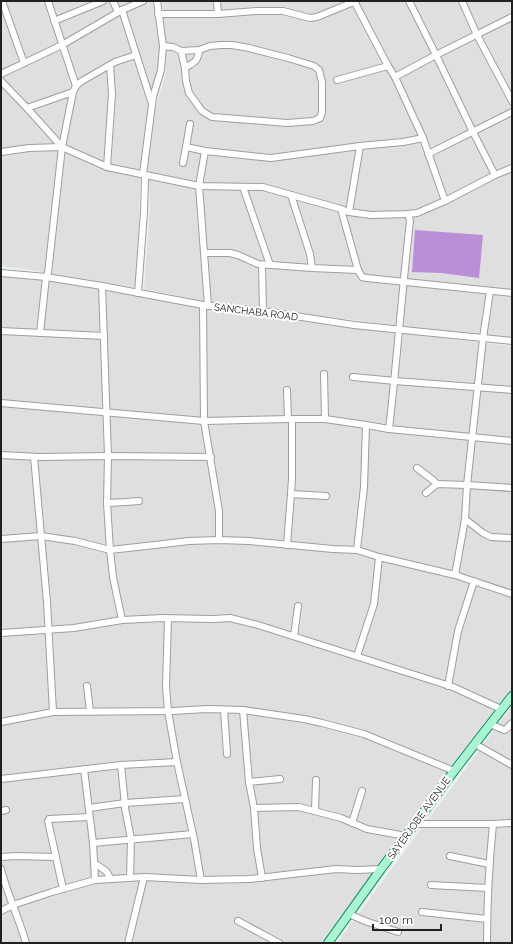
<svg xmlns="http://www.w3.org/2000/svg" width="513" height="944" viewBox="0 0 513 944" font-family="Raleway,sans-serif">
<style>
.residential{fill:#dedfde}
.pitch{fill:#ba8fd8}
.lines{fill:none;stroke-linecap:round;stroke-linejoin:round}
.minor-casing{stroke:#9e9e9e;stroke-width:8}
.major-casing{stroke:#0e9062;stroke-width:10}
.minor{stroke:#fff;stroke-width:6}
.major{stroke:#abf4d3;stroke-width:8}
.labels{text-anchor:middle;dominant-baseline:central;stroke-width:4;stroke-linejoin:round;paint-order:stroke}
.street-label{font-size:10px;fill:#212121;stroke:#fff}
</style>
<rect width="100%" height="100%" fill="#e9f1ee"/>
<g class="residential">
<path d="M1 1H152L160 43 159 74 145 125V148L140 183 137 288 25 269 1 266Z"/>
<path d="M162 1H512V339L219 304 144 289 150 207V195L147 171 154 113 166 73 164 27Z"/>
<path d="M1 274 45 279 272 318 512 346V691L321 943H1Z"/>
<path d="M512 706V943H337Z"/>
</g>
<path class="pitch" d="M415 230 483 235 479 278 441 273 412 272Z"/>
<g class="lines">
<defs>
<g id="minor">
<path d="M2 1 24 63"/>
<path d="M48 1 76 86"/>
<path d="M113 1 118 12"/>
<path d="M217 1 218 14"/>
<path d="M354 1 388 66 395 77 423 138 445 201"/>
<path d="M409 1 436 55 473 132 495 175"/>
<path d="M462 1 477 35 512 101"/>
<path d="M122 10 152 104"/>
<path d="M158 14H218L257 11H283L310 18 317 17 356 1"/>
<path d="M54 21 103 1"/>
<path d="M163 46 173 47 181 51 185 68 186 81 189 93 202 111 212 117 287 123 313 121 320 118 322 112V82L319 70 314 66 288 58 249 48 232 45H221L210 46 199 50 181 51"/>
<path d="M185 68C194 62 198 62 199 50"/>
<path d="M1 74 62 45 122 10 143 1"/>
<path d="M395 77 436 55 512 17"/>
<path d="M337 80 388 66"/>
<path d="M1 81 27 108 62 147 107 167 199 186 263 187 341 209 349 212 371 215 408 214 417 213 445 201 495 175 512 168"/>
<path d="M27 108 73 92 76 86 82 81 115 62 136 55"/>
<path d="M190 124 186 147 205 151"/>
<path d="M1 152 29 148 62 147"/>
<path d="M428 154 512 112"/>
<path d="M183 163 186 147"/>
<path d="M107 167 112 94 110 65"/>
<path d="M243 187 270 265"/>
<path d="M291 195 310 254 312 268"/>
<path d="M341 209 358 270 362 277 367 278 512 293"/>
<path d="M349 212 360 146"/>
<path d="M204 253H230L238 255 258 264 312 268 358 270"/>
<path d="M262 265 263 311"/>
<path d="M1 273 46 277 102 286 203 305 269 312 354 325 512 341"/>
<path d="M102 286 108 456 107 503 110 550 113 577 122 620"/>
<path d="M138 293 144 212 145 177 143 174 153 97 161 70 163 46 157 1"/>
<path d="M203 305 204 421 219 511V540"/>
<path d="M208 306 199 186 205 151 271 158 360 146 403 142 423 138"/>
<path d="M1 331 104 336"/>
<path d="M40 333 46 277 48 273 62 147 73 92"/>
<path d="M324 374 325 419"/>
<path d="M353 377 395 381 512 390"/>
<path d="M287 390 288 419"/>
<path d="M1 403 204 421 292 419H325L366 425 389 429 512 441"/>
<path d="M389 429C397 360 402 291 410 221L408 214"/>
<path d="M1 455 39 457 108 456 211 457"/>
<path d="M34 457 47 602 53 712"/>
<path d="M417 468 434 481 437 484"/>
<path d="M426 493 437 484 467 485 512 488"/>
<path d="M291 494 292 478V419"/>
<path d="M107 503 126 502 139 501"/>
<path d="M465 519 483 533 491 537 512 538"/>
<path d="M1 539 41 536 75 541 110 550 146 546 189 541 219 540 249 541 333 549 357 550 379 557 455 575 512 594"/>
<path d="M287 545 291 494 326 496"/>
<path d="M357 550 364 487 366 425"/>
<path d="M455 575 465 519 467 485 483 338 490 291"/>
<path d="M168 619 166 686 168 711 177 762 194 839 201 880"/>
<path d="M1 633 74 628 122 620 163 618 213 619 230 618 258 625 453 687 501 709"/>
<path d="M294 636 298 606"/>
<path d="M357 656 374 604 379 557"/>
<path d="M87 686 90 711"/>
<path d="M448 686 458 631 474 581"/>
<path d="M224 710 227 754"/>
<path d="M243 710 249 782 254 808 257 848 262 878"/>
<path d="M1 722 53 712 173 711 207 709 243 710 304 719 322 723 364 734 454 771"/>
<path d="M490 724 504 730C508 729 509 725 512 723"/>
<path d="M475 744 512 765"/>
<path d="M121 765 125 805V808L131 839 130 878"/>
<path d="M84 769 93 843 95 880"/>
<path d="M1 779 121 765 177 762"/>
<path d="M249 782 280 779"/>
<path d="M89 808 125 803 185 799"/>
<path d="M254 808 299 807 341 818 367 829 406 836"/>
<path d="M1 811 6 810"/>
<path d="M315 811 316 780"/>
<path d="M352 823 362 791"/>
<path d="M415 824H493L512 823"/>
<path d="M93 843 193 834"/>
<path d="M450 856 489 864"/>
<path d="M1 857 16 856 55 857"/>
<path d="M94 863 106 871 111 879"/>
<path d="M1 869C7 894 19 918 26 943"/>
<path d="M431 885 488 888"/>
<path d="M63 889 48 821 49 819 89 817"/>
<path d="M1 911 13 905 52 892 95 880 144 877 201 880 249 879 336 869 357 870 381 869"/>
<path d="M422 912 487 919"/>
<path d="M349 914 365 921 398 932"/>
<path d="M238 921 279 943"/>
<path d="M128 943 144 877"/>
<path d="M487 943C487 903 489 864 493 824"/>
</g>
<path id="major" d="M328 943 381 869 415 824 454 771 512 696"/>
</defs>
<use href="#minor" class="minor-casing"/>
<use href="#major" class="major-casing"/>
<use href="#minor" class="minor"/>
<use href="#major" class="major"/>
</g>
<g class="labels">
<g class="street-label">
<text transform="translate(256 312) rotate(7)">SANCHABA ROAD</text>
<text transform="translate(419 818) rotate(-54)">SAYERJOBE AVENUE</text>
</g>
</g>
<rect width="513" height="944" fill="none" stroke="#212121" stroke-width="4"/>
<path d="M373 924v6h68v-6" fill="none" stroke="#212121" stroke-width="2"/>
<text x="379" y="924" font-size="12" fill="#212121" stroke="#ffffff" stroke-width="3" paint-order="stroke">100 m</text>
</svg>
